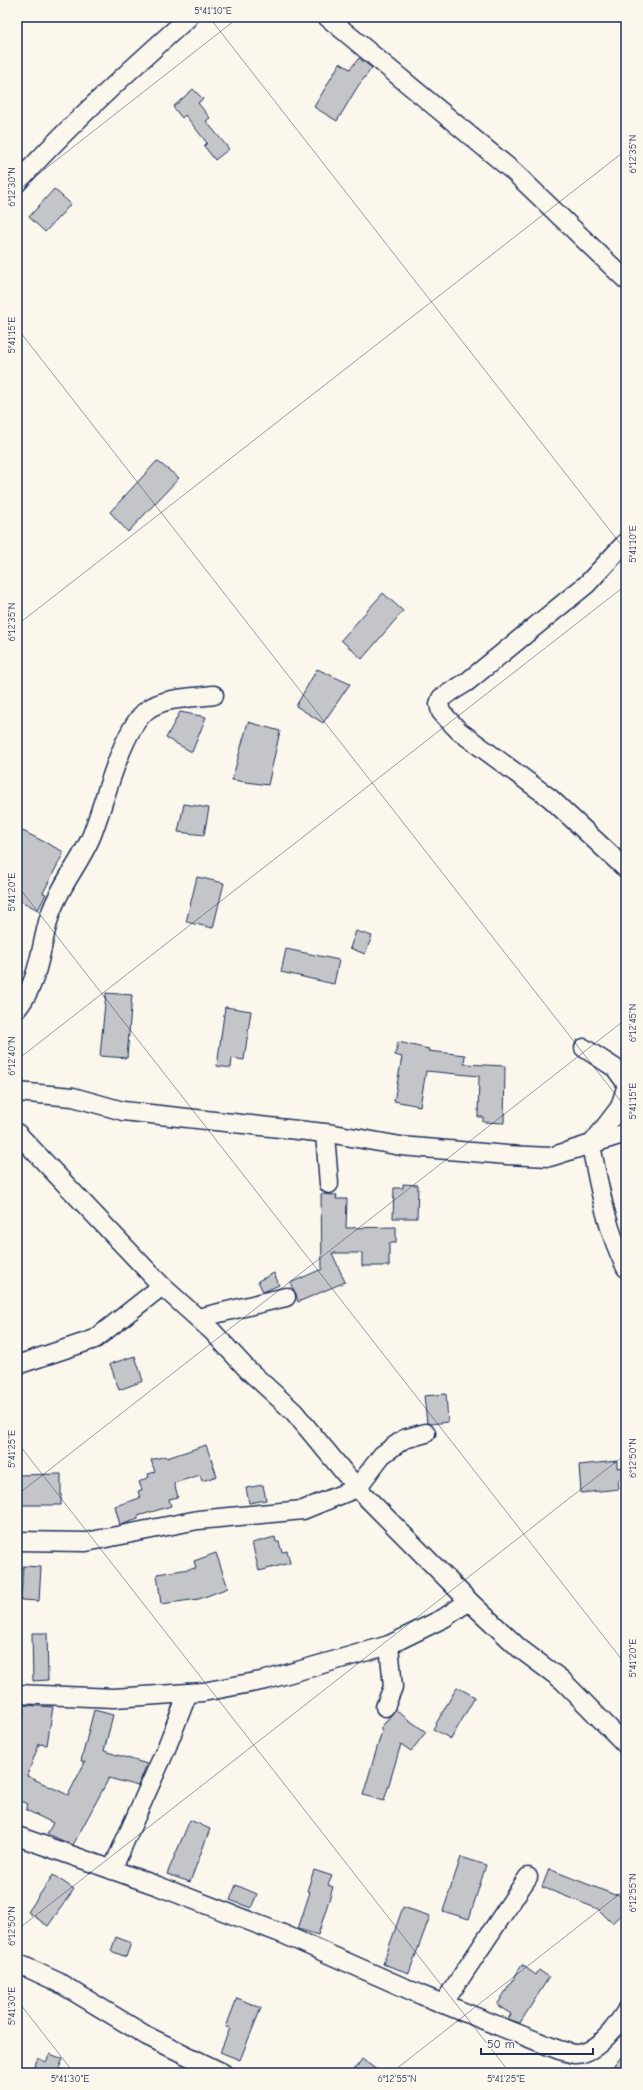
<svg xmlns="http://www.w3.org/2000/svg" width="643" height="2090" viewBox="0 0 643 2090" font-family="'Comic Neue',sans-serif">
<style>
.building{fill:#c3c5c9;stroke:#1b2f5e}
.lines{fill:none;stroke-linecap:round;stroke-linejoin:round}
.minor-casing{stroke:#1b2f5e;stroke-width:21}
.minor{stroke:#fbf7ec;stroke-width:18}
.ticks{fill:none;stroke:#1b2f5e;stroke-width:1;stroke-opacity:0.45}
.neatline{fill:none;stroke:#1b2f5e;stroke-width:1.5}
.ticks-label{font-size:10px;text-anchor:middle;fill:#1b2f5e}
</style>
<rect width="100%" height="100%" fill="#fbf7ec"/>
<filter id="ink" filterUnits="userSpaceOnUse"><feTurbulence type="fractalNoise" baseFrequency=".025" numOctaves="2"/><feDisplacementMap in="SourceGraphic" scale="8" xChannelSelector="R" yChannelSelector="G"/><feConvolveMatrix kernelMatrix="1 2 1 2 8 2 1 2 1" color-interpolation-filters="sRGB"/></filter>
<g filter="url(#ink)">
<g class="building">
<path d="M359 58 372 68 358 86 337 121 314 107 340 63 350 69Z"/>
<path d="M193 89 203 99 198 103 210 118 206 121 229 149 215 160 204 146 207 143 185 115 182 118 173 107Z"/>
<path d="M54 189 71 204 45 232 29 217Z"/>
<path d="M157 461 179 478 128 532 110 512Z"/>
<path d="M383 593 403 611 362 659 341 640Z"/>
<path d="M317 669 350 684 323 723 296 706Z"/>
<path d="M180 712 206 717 192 752 166 738Z"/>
<path d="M248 722 280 731 268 785 232 780Z"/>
<path d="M184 804 209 808 204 835 178 832Z"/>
<path d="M17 828 64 852 43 893 46 894 38 910 17 899Z"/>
<path d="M197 877 224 883 213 928 186 922Z"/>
<path d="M356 931 372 936 365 954 350 948Z"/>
<path d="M286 949 339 960 334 984 281 972Z"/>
<path d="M106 993 132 995 127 1058 100 1056Z"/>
<path d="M225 1007 251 1011 244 1060 232 1058 231 1068 217 1066Z"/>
<path d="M398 1042 429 1049 428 1051 465 1055 464 1064 505 1066 504 1123 483 1122V1117H478L479 1076 426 1071 420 1106 394 1101 402 1057 395 1055Z"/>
<path d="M403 1184 418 1185 417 1218H393L394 1188H403Z"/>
<path d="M321 1194 337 1195 336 1199H347L346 1228 396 1227V1243H389V1266H362V1253H332L345 1282 298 1302 296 1294 290 1283 322 1269Z"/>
<path d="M274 1273 279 1285 263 1292 258 1281Z"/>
<path d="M135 1356 143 1381 119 1390 110 1364Z"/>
<path d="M446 1394 448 1422 431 1424 427 1423 424 1396Z"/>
<path d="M206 1445 217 1476 202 1481 200 1475 174 1483 178 1497 169 1499 171 1506 138 1516V1519L120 1525 115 1506 140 1498 138 1491 142 1490 139 1482 149 1477 148 1474 155 1472 151 1460 166 1456 167 1458Z"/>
<path d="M617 1461V1468L624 1467 625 1479 618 1480 619 1489 581 1493 579 1465Z"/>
<path d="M61 1474V1505H17V1475Z"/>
<path d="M263 1485 266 1500 249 1503 246 1488Z"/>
<path d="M275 1537 276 1542H279L282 1552 287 1551 290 1563 259 1571 252 1543Z"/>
<path d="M216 1553 228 1588 199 1599 161 1604 157 1574 196 1568 194 1561Z"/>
<path d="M23 1566 41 1567 39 1601 21 1600Z"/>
<path d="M32 1633H47L48 1680 33 1681Z"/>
<path d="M457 1687 475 1697 451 1739 433 1729Z"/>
<path d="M25 1705 53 1707 47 1745 39 1744 27 1776 68 1795 85 1762 81 1761 94 1710 113 1715 104 1751 147 1764 138 1786 109 1778 73 1845 47 1834 53 1823 26 1810 28 1804 17 1800V1755Z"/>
<path d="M395 1710 426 1732 411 1751 401 1744 384 1801 363 1795 382 1731 380 1729Z"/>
<path d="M190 1820 210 1829 190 1882 167 1874Z"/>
<path d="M461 1857 486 1865 469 1919 443 1911Z"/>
<path d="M549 1869 615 1895 617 1893 626 1903V1910L612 1923 598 1909 542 1887Z"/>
<path d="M314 1870 332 1876 328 1885 333 1887 318 1935 298 1929 310 1892 307 1891Z"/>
<path d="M53 1875 74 1889 48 1926 28 1912Z"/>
<path d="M236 1885 257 1894 251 1908 230 1900Z"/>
<path d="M403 1907 430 1916 409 1973 383 1964Z"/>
<path d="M116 1937 131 1943 126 1957 111 1951Z"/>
<path d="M522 1965 536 1975 539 1970 549 1977 520 2023 508 2019 511 2014 497 2005Z"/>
<path d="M237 1998 261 2008 240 2060 220 2052 230 2028 226 2027Z"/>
<path d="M626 2051V2073H608Z"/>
<path d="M50 2054 63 2059 59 2068 70 2073H31L38 2058 46 2062Z"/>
<path d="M362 2059 381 2073H352Z"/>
</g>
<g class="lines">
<defs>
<g id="minor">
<path d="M327 17 514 172 626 280"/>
<path d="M17 183C70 124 130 70 189 17"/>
<path d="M626 542 587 584 467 682 441 698 439 704 441 712 459 731 550 798 626 869"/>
<path d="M17 1009C40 981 40 947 50 915 60 885 79 865 91 837 104 806 121 730 147 710 164 697 193 698 214 695"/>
<path d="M584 1048 615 1068 626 1083"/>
<path d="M626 1088 620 1107 591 1145C599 1186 607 1231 626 1268"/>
<path d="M17 1092 73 1097 123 1111 334 1134 401 1146 507 1155 550 1157 626 1133"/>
<path d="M17 1133 162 1286 212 1331 247 1369 294 1412 357 1488 469 1601 519 1648 562 1680 626 1745"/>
<path d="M325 1134 329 1184"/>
<path d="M198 1318 286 1297"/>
<path d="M17 1365 95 1339 162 1286"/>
<path d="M17 1541 86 1542 198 1520 303 1510 357 1488 382 1455 404 1439 426 1433"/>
<path d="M17 1694 114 1698 203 1692 266 1680 389 1645 444 1618 469 1601"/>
<path d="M385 1707 393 1687 389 1645"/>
<path d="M17 1836 158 1886 283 1934 421 1995 559 2050C564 2051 569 2053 574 2054 596 2055 616 2027 626 2011"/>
<path d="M112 1870 166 1749 188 1693"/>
<path d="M17 1963 58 1982 147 2036 223 2073"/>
<path d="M443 2004 528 1877"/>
</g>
</defs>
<use href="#minor" class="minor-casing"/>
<use href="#minor" class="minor"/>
</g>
</g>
<path class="ticks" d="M209 17 626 551M17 191 239 17M17 328 626 1108M17 625 626 150M17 885 626 1665M17 1060 626 585M17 1442 510 2073M17 1495 626 1019M17 1930 626 1454M17 2000 74 2073M391 2073 626 1889"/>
<rect width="643" height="2090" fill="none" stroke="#fbf7ec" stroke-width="44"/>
<path d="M481 2048v6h112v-6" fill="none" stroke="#1b2f5e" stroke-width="2"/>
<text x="487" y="2048" font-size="12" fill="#1b2f5e" stroke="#fbf7ec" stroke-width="3" paint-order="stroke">50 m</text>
<rect x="22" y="22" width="599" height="2046" class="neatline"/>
<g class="ticks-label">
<text x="213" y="14">5°41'10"E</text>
<text transform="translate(632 154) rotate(-90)" y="4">6°12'35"N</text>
<text transform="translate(11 187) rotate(-90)" y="4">6°12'30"N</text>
<text transform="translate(11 335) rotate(-90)" y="4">5°41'15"E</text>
<text transform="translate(632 544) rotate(-90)" y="4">5°41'10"E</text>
<text transform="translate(11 622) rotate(-90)" y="4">6°12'35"N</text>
<text transform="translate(11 892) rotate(-90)" y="4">5°41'20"E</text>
<text transform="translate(632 1023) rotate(-90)" y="4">6°12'45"N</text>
<text transform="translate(11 1056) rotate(-90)" y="4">6°12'40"N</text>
<text transform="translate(632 1101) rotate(-90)" y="4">5°41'15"E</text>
<text transform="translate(11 1449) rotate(-90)" y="4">5°41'25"E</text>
<text transform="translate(632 1458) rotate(-90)" y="4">6°12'50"N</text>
<text transform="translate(632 1658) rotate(-90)" y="4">5°41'20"E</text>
<text transform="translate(632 1893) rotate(-90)" y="4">6°12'55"N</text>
<text transform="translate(11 1926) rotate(-90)" y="4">6°12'50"N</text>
<text transform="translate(11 2006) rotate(-90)" y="4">5°41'30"E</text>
<text x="70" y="2082">5°41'30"E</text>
<text x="397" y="2082">6°12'55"N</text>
<text x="506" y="2082">5°41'25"E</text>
</g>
</svg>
